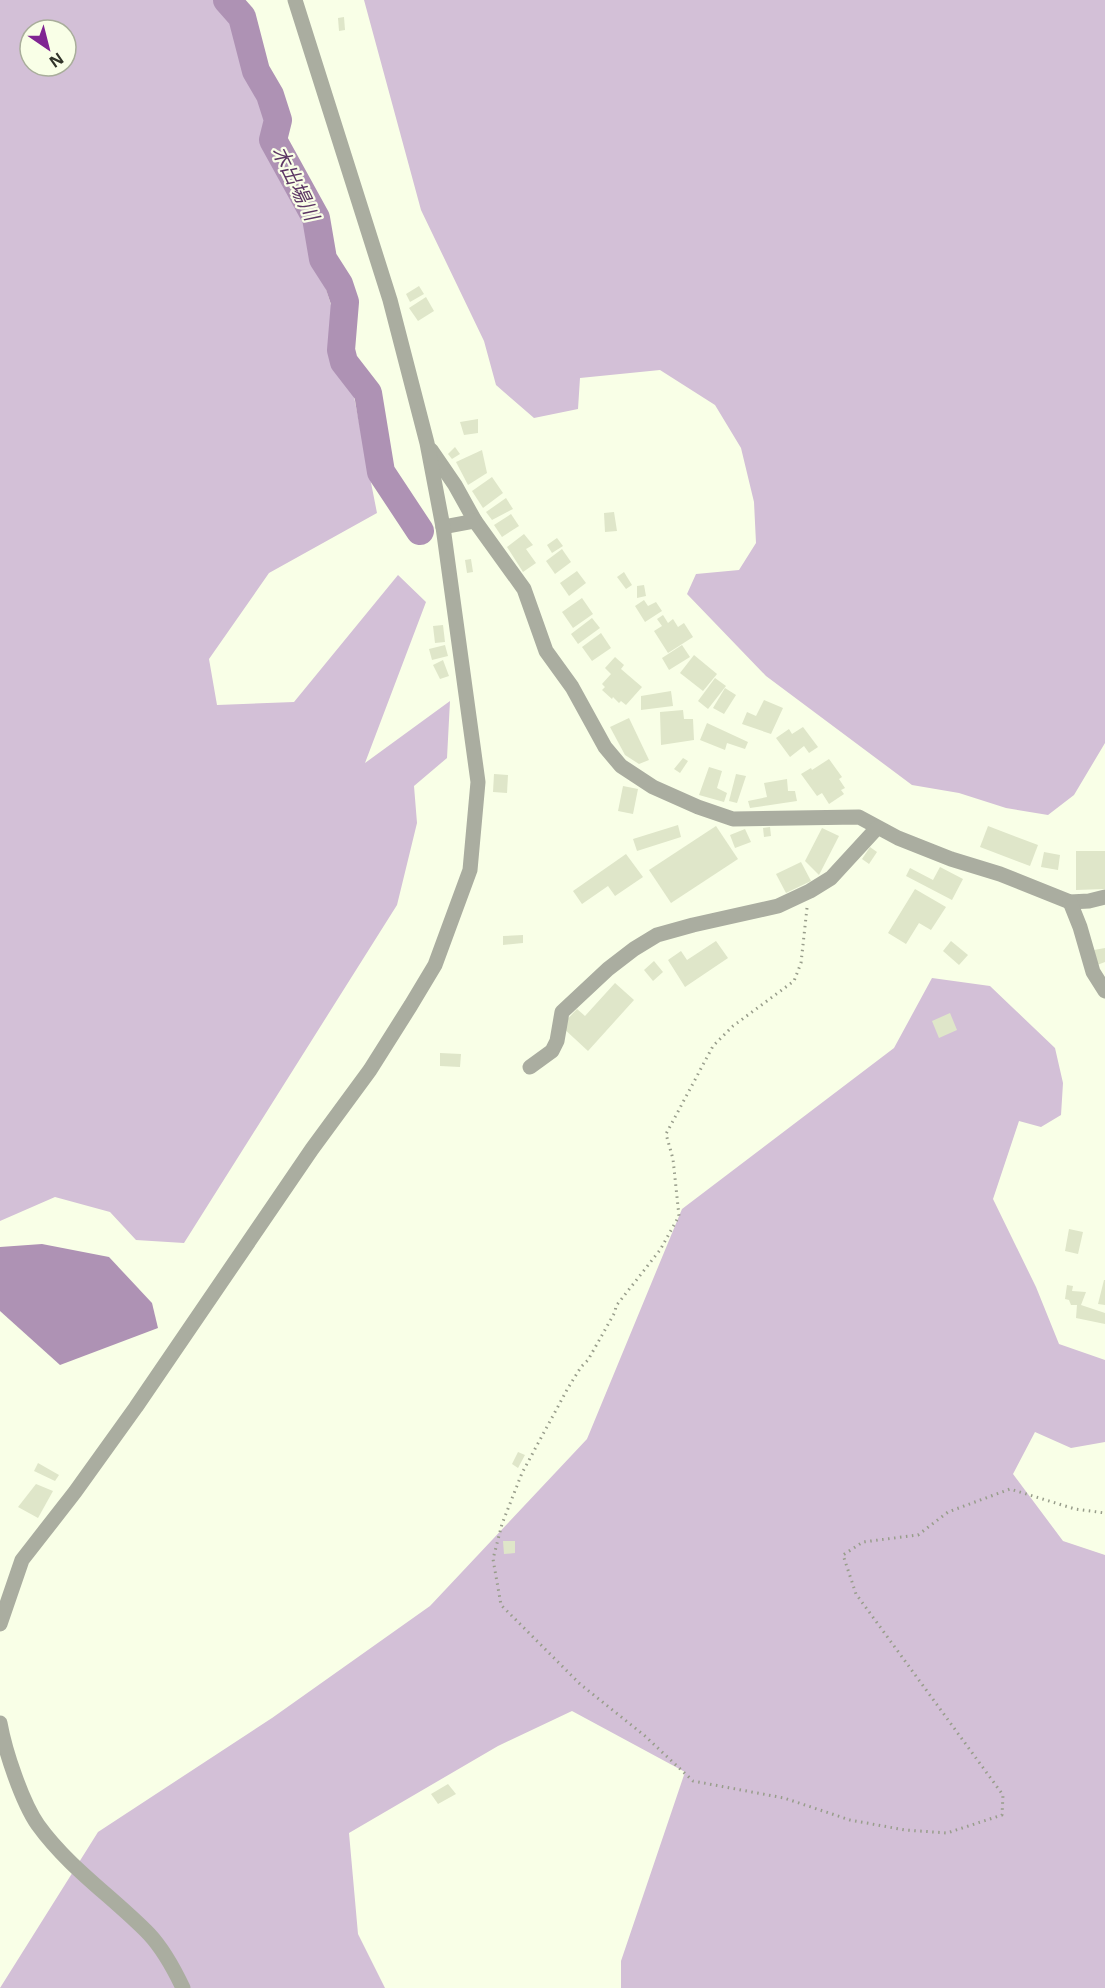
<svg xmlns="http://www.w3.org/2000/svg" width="1105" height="1988" viewBox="0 0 1105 1988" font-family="'Noto Sans','Noto Sans JP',sans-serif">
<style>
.green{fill:#d3c0d7;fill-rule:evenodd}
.water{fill:#ae92b4}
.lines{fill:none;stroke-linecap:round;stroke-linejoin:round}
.river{stroke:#ae92b4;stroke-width:28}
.building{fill:#dfe6c9}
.path{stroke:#989d8b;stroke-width:3;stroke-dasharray:1.5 4.5;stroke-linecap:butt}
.minor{stroke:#aaada0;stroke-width:15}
.labels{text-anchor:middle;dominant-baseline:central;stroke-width:4.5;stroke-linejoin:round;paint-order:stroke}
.water-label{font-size:20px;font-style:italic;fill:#5c3664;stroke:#f9ffe7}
</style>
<rect width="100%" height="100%" fill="#f9ffe7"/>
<g class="green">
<path d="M0 0H238L345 351 377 513 269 573 209 659 217 705 294 702 398 575 426 602 365 763 450 701 447 758 414 786 417 823 397 905 184 1243 136 1240 110 1212 55 1197 0 1221ZM30 30H66V66H30Z"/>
<path d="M364 0H1105V743L1074 795 1048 815 1006 808 959 793 912 785 766 676 687 594 696 574 739 570 756 543 754 502 741 448 715 405 660 370 580 378 578 409 534 418 496 385 484 341 421 210Z"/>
<path d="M932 978 990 986 1055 1048 1063 1083 1061 1115 1041 1127 1019 1121 993 1199 1036 1287 1059 1344 1105 1360V1442L1071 1448 1035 1432 1013 1474 1063 1541 1105 1555V1988H621V1961L685 1772 572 1711 498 1746 349 1833 358 1934 385 1988H0L98 1832 272 1718 430 1606 587 1439 682 1209 894 1048Z"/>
</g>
<path class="water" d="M42 1244 109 1257 152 1303 158 1328 60 1365 0 1311V1247Z"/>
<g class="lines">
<path class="river" d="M227 0 242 17 256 71 270 95 278 120 273 140 316 218 323 259 339 284 345 302 341 350 344 362 368 393 381 472 420 531"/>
</g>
<g class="building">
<path d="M344 17 345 30 339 31 338 18Z"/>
<path d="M419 286 424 294 410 302 406 294Z"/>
<path d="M426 297 434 311 418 321 409 308Z"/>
<path d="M478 419V433L464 435 460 422Z"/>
<path d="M455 447 460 454 452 459 448 454Z"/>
<path d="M482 450 487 473 468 485 456 462Z"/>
<path d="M492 477 503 493 483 508 472 491Z"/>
<path d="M506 498 513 509 492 520 486 512Z"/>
<path d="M614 512 617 531 605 532 604 513Z"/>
<path d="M511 514 519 526 502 537 494 525Z"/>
<path d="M524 534 533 545 526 549 536 563 523 572 507 547Z"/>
<path d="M557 538 563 546 552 553 547 545Z"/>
<path d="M562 549 571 562 555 574 546 561Z"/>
<path d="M471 559 473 572 467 573 465 560Z"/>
<path d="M577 571 586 583 569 596 560 583Z"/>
<path d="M624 572 632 585 626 589 617 577Z"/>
<path d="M644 585 646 596 637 598V586Z"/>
<path d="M582 598 593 614 573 628 562 612Z"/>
<path d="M644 600 648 606 656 602 662 611 645 622 635 606Z"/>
<path d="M663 615 668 623 673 619 678 627 684 623 693 637 668 653 654 631 662 626 657 619Z"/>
<path d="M592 618 600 628 578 644 571 634Z"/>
<path d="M443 625 445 642 435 643 433 626Z"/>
<path d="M601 633 611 648 592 661 582 647Z"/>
<path d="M445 645 448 656 432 660 429 649Z"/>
<path d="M682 645 690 657 669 670 662 658Z"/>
<path d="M694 655 717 674 703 691 680 673Z"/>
<path d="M615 657 624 665 621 669 642 687 626 705 621 701 619 703 613 697 612 699 602 690 605 687 602 684 611 674 605 668Z"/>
<path d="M443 660 449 676 440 679 433 665Z"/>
<path d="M715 678 726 686 708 709 698 701Z"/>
<path d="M725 688 736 695 724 714 713 708Z"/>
<path d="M671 691 673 706 641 710V696Z"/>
<path d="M764 700 783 708 771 734 742 724 747 712 756 716Z"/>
<path d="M683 710 684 719H693L694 740 661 745 660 712Z"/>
<path d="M629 718 649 760 639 764 625 755 610 727Z"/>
<path d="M707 723 748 742 745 749 727 743 725 750 700 740Z"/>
<path d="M803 727 818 747 809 753 804 746 790 757 776 738 789 729 792 734Z"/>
<path d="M683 758 688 761 680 773 674 769Z"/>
<path d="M829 759 842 777 839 779 845 788 841 790 844 794 829 804 822 793 817 796 801 774 811 768 812 770Z"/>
<path d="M709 767 722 771 717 788 727 793 724 802 699 795Z"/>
<path d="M494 774 508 775 507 793 493 792Z"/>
<path d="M736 774 746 776 737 803 729 801Z"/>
<path d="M787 779 788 791H795L797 801 750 808 748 801 767 797 764 783Z"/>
<path d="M623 786 638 789 633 814 618 811Z"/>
<path d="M678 825 681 837 637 851 633 839Z"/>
<path d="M716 826 738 859 671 903 649 870Z"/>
<path d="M988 826 1038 845 1030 866 980 847Z"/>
<path d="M770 827 771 836 764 837 763 828Z"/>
<path d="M822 828 839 836 819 875 805 861Z"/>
<path d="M745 829 751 842 735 848 730 835Z"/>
<path d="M870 847 877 852 869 864 862 859Z"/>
<path d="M1076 851H1105V889L1076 890Z"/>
<path d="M1044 852 1060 855 1058 870 1041 867Z"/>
<path d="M626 854 643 877 615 896 608 886 582 904 573 891Z"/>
<path d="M801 862 811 881 786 893 776 874Z"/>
<path d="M940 867 963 879 952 900 906 876 910 868 933 880Z"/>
<path d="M915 889 946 907 931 930 919 923 906 944 888 933Z"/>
<path d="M523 935V943L503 945V936Z"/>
<path d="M716 941 728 958 685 987 668 960 681 951 687 960Z"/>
<path d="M951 941 968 955 959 965 943 951Z"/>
<path d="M1105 948V962L1097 965 1094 950Z"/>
<path d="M654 961 663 972 653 981 644 970Z"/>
<path d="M615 983 634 1000 588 1051 561 1026 577 1009 585 1016Z"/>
<path d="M950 1013 957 1030 939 1038 932 1021Z"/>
<path d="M440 1053 461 1054 460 1067 440 1066Z"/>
<path d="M1069 1229 1083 1232 1078 1254 1065 1251Z"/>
<path d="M1104 1280H1105V1305L1098 1304Z"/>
<path d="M1067 1285 1073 1286 1072 1291 1086 1292 1081 1305 1105 1313V1324L1076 1318 1077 1305H1071L1069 1300 1065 1299Z"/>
<path d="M518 1452 525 1455 518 1468 512 1464Z"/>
<path d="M38 1463 59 1475 55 1481 34 1471Z"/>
<path d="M36 1484 53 1491 38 1518 18 1507Z"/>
<path d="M503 1541H515V1553L504 1554Z"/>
<path d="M448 1784 456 1794 438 1804 431 1794Z"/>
</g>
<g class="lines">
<path class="path" d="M807 908 801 963 794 981 733 1026 713 1046 666 1134 673 1159 679 1216 660 1250 616 1306 615 1312 588 1360 581 1367 568 1388 522 1473 502 1524 493 1559 501 1605 580 1684 645 1736 693 1781 784 1798 850 1820 905 1830 947 1833 1002 1815 1003 1795 856 1594 843 1555 863 1542 918 1535 948 1512 1010 1489 1075 1509 1105 1513"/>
<g class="minor">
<path d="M431 450 455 485 475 521"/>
<path d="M443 527 475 521 524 589 546 651 572 687 605 747 621 766 653 787 698 807 733 819 859 817 898 838 951 859 1000 874 1070 902 1089 901 1105 897"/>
<path d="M1070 902 1080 927 1093 972 1105 991"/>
<path d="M530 1067 552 1051 557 1041 562 1012 608 969 634 949 657 935 693 925 778 906 810 891 831 878 877 828"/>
<path d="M0 1624 22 1560 75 1492 136 1407 312 1149 370 1070 411 1005 435 965 470 870 478 782 443 527 427 443 390 300 295 0"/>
<path d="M0 1723C5 1751 22 1802 38 1825 69 1868 113 1897 149 1934 164 1950 174 1969 183 1988"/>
</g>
</g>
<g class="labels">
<g class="water-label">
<text transform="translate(296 183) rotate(64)">木出場川</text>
</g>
</g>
<g transform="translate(48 48) rotate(145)"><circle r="28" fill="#f9ffe7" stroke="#a9ae9b" stroke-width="1.5"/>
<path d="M0-4.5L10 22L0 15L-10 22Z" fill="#802592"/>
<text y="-9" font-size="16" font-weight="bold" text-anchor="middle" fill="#313429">N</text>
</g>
</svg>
